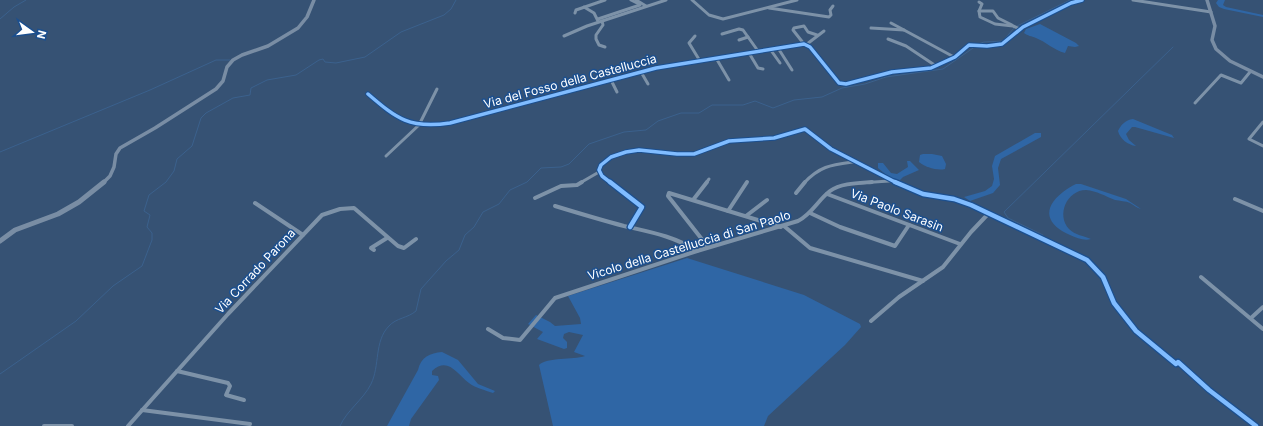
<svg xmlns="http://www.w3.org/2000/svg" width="1263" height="426" viewBox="0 0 1263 426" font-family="Inter,sans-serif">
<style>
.green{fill:#2f66a5}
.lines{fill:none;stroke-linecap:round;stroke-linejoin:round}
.stream{stroke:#3b618d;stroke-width:1}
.street-far1{stroke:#7d92a8;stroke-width:3}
.street{stroke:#7d92a8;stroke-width:4}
.secondary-far1{stroke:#798da4;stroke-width:3.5}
.secondary{stroke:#798da4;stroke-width:5}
.cycleway-far1-casing{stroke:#1b4f8f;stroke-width:5.5}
.cycleway-casing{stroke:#1b4f8f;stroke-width:7}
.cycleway-far1{stroke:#80bcff;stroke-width:3.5}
.cycleway{stroke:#80bcff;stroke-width:4.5}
.labels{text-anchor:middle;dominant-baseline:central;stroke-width:3;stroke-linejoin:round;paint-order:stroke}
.street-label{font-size:12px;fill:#fff;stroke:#1b4f8f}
</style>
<rect width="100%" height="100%" fill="#365274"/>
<g class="green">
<path d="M1218 0H1225L1223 5 1226 7 1263 15V17L1224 9 1219 7 1216 3Z"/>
<path d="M1040 24 1076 43 1079 46 1075 47 1068 46 1065 53C1054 50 1046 42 1036 38 1031 36 1028 36 1024 33L1026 29Z"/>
<path d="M1133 119 1172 135 1174 138 1135 127H1132L1126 134 1129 140 1136 146C1128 145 1120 139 1118 131 1121 125 1125 120 1133 119Z"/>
<path d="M1035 133H1041V137L1001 159 998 168 1000 185 993 193 970 201 964 197 985 191 992 186 994 179 992 166 995 156Z"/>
<path d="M923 154H932L942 156 946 164 945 169C937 171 925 167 919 162L920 155Z"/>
<path d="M907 161H910L919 170 903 177 900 180C891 180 884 173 878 168V163H883L891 173 897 174 908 167Z"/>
<path d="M1076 184H1081L1126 199 1141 209C1137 208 1134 205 1130 203 1126 201 1120 201 1115 200 1105 196 1097 191 1086 190 1067 190 1056 215 1069 229 1075 235 1084 236 1091 239 1084 241 1077 238 1070 235 1047 225 1041 209 1063 192 1067 189 1071 186 1076 184Z"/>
<path d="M687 258 804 295 860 324 861 327 845 345 768 416 764 426H553L539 365C547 357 573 360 585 356L574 352 583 335 569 332 564 334 563 338 567 342V348L564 349 537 339 543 332 528 324 536 315 550 322 555 326 581 324 580 318 568 296Z"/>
<path d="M442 352 458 360 478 384 495 391 493 393C485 390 475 388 469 383 457 374 448 356 432 371V375L438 376 439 380 411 419 409 426H387L418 370C421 357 430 353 442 352Z"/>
</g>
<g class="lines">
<g class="stream">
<path d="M0 19 14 7 26 0"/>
<path d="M1017 26 1070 0"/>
<path d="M978 44 984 42 1003 41 1014 28"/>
<path d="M0 152 150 90 216 60H230"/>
<path d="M1043 235 1008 218 1004 212 1173 47"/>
<path d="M0 374 76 321 113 286 142 266 152 240V233L147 227 150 215 144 211 149 195 166 182 174 171 177 159 192 146 201 118 206 113 233 98 250 95 251 88 267 80 296 75 319 60 323 59 325 62 336 63 365 57 401 32 444 15 451 9 456 0"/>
<path d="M340 426C347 410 363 400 371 384 380 366 374 341 389 326 396 318 408 318 416 311L421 289 446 261 459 250 465 235 474 227 483 212 499 204 510 190 527 182 541 168 561 167 569 164 589 144 624 132 646 130 658 121 681 113H699L712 105H743L755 101 773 108 794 100 822 97 842 88 865 84 886 77 943 69 976 46"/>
</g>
<g class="street-far1">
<path d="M631 0 639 4"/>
<path d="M636 0 646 6"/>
<path d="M692 0 709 15 723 19 797 0"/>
<path d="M1133 0 1211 12"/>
<path d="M979 2 982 4 979 11 980 17 995 24 1013 26 1020 29"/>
<path d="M584 7 594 13 598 21"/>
<path d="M769 8 829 17 831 15 830 10 833 6"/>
<path d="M979 11H993L998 18 1012 25"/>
<path d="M575 13 576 10 605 0"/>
<path d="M598 19 640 5"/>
<path d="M602 21 603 25 596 35V39L599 45 605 47"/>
<path d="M891 23 954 57"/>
<path d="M871 28 904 30"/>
<path d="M722 34 739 29 743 30 758 51"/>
<path d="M564 36 587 26 666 0"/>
<path d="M695 36 689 43 700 61"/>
<path d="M888 39 906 46 936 66"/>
<path d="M739 40 748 37"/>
<path d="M804 44 793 30 794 28 804 26 808 32 817 35"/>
<path d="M807 44 824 31"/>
<path d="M778 48 792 70"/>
<path d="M770 49 780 63"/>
<path d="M749 53 758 68 763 69"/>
<path d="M716 58 729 80"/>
<path d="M641 72 648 84"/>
<path d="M611 80 617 92"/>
<path d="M368 94C397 119 410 129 450 123L656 68 804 44 810 47 839 83 846 84 892 72 931 68 955 57 969 45 987 46 1002 44 1023 27 1071 3 1082 0"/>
<path d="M1195 103 1221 75 1241 83 1250 72"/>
<path d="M1263 122 1249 139 1263 146"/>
<path d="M386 156 419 125 437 89"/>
<path d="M580 183 599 172"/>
<path d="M611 183 602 176 599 170 601 165 611 157 626 152 639 150 677 154H694L729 141 774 138 805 129 831 149 897 183"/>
<path d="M706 183 709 179"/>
<path d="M804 183C820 166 831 165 853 162"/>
<path d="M860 183 889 181"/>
</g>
<g class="street">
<path d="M610 182 642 207 630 227"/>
<path d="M895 182 923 194 954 199 971 205 1087 260 1103 277 1114 303 1136 331 1176 364 1178 362 1209 390 1256 426"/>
<path d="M796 193 805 182"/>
<path d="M827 194 960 244"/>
<path d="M535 198 561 186 577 185 582 182"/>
<path d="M1235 199 1263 211"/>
<path d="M693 200 707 182"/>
<path d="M255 203 303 235"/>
<path d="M555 206C578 213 601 220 624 226 650 232 674 236 697 251"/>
<path d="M728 211 747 182"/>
<path d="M810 213 840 227 895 246 909 225"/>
<path d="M746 216 767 200"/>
<path d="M784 226 810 248 923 281"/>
<path d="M708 247 668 196 669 193 781 227"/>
<path d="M374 250 371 248 387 238"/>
<path d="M1201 277 1263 329"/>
<path d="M1251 318 1263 307"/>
<path d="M871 321 899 297 943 267 971 232 989 213"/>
<path d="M488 329 503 338 520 340 555 298 697 251 798 221C812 214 818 200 830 191 841 183 859 183 872 182"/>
<path d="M177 371 228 383 230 386 226 395 244 400"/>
<path d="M142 410 250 424"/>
<path d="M44 426H72"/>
<path d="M128 426 228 314 322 215 340 209 354 208 398 246 404 248 416 239"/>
</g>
<g class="secondary-far1">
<path d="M1207 0 1215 26 1212 40 1216 49 1230 61 1263 77"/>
<path d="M103 183 110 176 114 167 116 154 120 148 155 128 216 89 223 81 227 67 233 60 242 55 268 46 298 28 307 17 314 0"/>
</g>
<path class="secondary" d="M0 241 15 230 58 214 79 202 104 182"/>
<defs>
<g id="cycleway-far1">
<path d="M368 94C397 119 410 129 450 123L656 68 804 44 810 47 839 83 846 84 892 72 931 68 955 57 969 45 987 46 1002 44 1023 27 1071 3 1082 0"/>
<path d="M611 183 602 176 599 170 601 165 611 157 626 152 639 150 677 154H694L729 141 774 138 805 129 831 149 897 183"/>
</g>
<g id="cycleway">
<path d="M610 182 642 207 630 227"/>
<path d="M895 182 923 194 954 199 971 205 1087 260 1103 277 1114 303 1136 331 1176 364 1178 362 1209 390 1256 426"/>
</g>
</defs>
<use href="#cycleway-far1" class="cycleway-far1-casing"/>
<use href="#cycleway" class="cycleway-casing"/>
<use href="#cycleway-far1" class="cycleway-far1"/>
<use href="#cycleway" class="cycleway"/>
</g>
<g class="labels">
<g class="street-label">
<text transform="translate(570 81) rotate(-15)">Via del Fosso della Castelluccia</text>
<text transform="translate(897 210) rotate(21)">Via Paolo Sarasin</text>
<text transform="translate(689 245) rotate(-17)">Vicolo della Castelluccia di San Paolo</text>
<text transform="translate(255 271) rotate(-47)">Via Corrado Parona</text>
</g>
</g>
<g transform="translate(32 32) rotate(104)" stroke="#1b4f8f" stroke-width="3" paint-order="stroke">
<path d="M0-3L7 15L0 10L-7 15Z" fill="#ffffff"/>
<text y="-6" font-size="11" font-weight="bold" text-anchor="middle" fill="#ffffff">N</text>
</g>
</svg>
